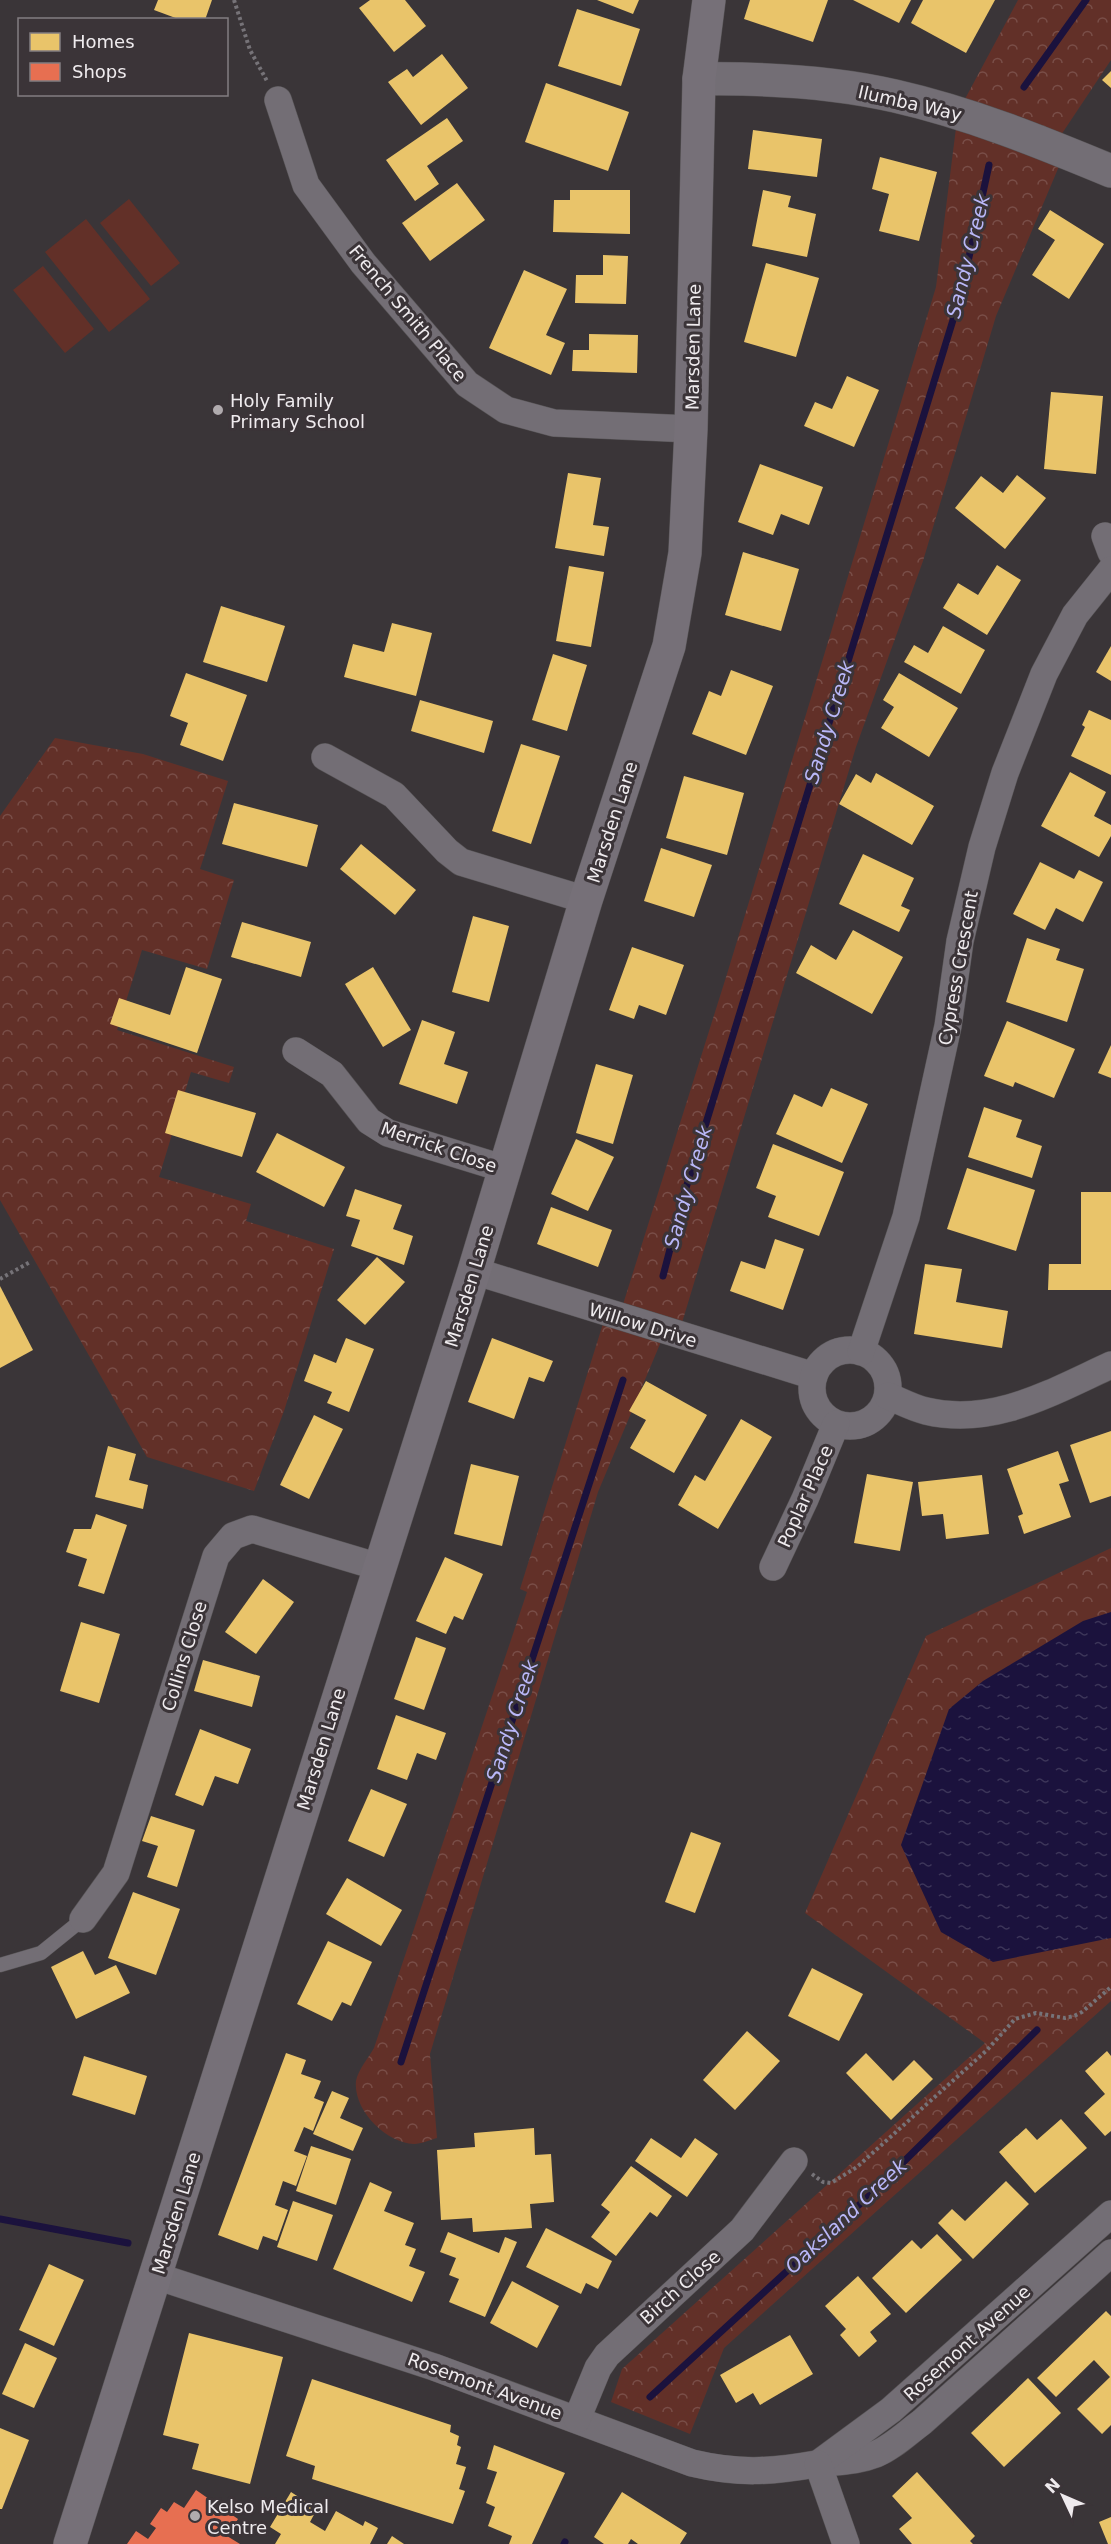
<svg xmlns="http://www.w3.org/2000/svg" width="1111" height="2544" viewBox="0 0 1111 2544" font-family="'DejaVu Sans',sans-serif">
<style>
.grass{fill:#623028}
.park{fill:url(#park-crowns)}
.water{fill:url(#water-ripples)}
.homes{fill:#e9c46a}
.shops{fill:#e76f51}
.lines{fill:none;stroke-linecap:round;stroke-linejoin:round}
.stream{stroke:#1b123d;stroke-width:7}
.service-casing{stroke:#565355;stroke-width:15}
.minor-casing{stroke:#565355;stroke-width:28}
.tertiary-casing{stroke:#565355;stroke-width:34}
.secondary-casing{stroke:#565355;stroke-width:34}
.path{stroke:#767378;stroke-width:4;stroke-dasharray:3 3;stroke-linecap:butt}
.service{stroke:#736e75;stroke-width:14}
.minor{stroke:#736e75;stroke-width:27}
.tertiary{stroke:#736e75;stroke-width:33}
.secondary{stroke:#767078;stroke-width:33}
.poi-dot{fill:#b0abae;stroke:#3b3438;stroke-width:2}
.labels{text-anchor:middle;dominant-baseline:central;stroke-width:6;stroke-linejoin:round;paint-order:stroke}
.street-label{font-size:18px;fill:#efebee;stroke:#3b3438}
.poi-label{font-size:18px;fill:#efebee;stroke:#3b3438;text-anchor:start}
.water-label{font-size:20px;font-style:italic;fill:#b9b7f8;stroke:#3b3438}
</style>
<defs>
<pattern id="park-crowns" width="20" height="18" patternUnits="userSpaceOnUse" patternTransform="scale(1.5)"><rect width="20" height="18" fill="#623028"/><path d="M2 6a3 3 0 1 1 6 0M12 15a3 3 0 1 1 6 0" fill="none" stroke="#794e48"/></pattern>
<pattern id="water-ripples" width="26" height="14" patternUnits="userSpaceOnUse" patternTransform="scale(1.5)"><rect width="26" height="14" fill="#1b123d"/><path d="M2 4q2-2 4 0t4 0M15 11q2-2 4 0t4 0" fill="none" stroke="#3c3559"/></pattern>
</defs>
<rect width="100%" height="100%" fill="#3a3538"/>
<g class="grass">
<path d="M129 199 180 263 151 286 100 223Z"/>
<path d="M86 219 150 299 109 332 45 252Z"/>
<path d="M43 266 94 329 65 353 13 290Z"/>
</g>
<g class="park">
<path d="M1018 0H1111V60L1053 147 1065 152 996 316 923 561 856 747 678 1336 665 1332 598 1492 430 2054 437 2138C430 2140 421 2144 414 2144 386 2143 353 2110 356 2081 358 2070 369 2057 374 2048L527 1592 520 1589 606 1314 619 1317 727 974 936 287 958 112Z"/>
<path d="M55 738 143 754 228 781 200 869 234 880 207 969 142 950 117 1030 234 1067 229 1083 191 1072 159 1177 251 1204 246 1221 334 1249 284 1411 254 1491 147 1457 0 1200V816Z"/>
<path d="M1111 1548V2001L724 2348 690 2434 611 2402 622 2369 985 2043 805 1913 926 1636Z"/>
</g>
<path class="water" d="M1111 1612V1938L993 1962 941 1932 901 1845 949 1709 983 1681 1083 1621Z"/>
<g class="homes">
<path d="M158 0H212L205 20H181L154 10Z"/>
<path d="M370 0H405L426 26 394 52 359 8Z"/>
<path d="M597 0H639L633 14Z"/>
<path d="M750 0H828L813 42 744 19Z"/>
<path d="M853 0H911L899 23Z"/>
<path d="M923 0H995L966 53 911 23Z"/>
<path d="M577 9 640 29 621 86 558 66Z"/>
<path d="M442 54 468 88 421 125 388 82 407 69 413 77Z"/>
<path d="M1111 71V88L1102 80Z"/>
<path d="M546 83 629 112 608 171 525 142Z"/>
<path d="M447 118 463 141 427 166 439 184 415 201 386 160Z"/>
<path d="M753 130 822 139 817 177 748 169Z"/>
<path d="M880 157 937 172 919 241 879 231 889 194 872 189Z"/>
<path d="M457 183 485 220 430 261 402 223Z"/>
<path d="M570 190H630V234L553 232 554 200H570Z"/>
<path d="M763 190 791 196 788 207 816 214 807 257 752 246Z"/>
<path d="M1050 210 1104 244 1069 299 1032 275 1055 240 1038 229Z"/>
<path d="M603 255 628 256 626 304 575 303 576 275H603Z"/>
<path d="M766 263 819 278 796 357 744 342Z"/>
<path d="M524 270 567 289 546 335 565 343 551 375 489 348Z"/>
<path d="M589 334 638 335 637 373 572 371 573 350H589Z"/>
<path d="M847 376 879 390 854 447 804 426 815 402 832 409Z"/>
<path d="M1051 392 1103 396 1096 474 1044 469Z"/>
<path d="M760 464 823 487 809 525 781 514 773 535 738 522Z"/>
<path d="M568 473 601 478 593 525 609 527 604 556 555 548Z"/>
<path d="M1017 475 1046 498 1005 549 955 508 981 476 1003 493Z"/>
<path d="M743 552 799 569 781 631 725 615Z"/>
<path d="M997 565 1021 580 987 635 943 608 958 583 978 595Z"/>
<path d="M569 566 604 572 591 647 556 641Z"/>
<path d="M221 606 285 626 267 682 203 662Z"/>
<path d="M392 623 432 633 416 696 344 677 353 644 384 652Z"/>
<path d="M943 626 985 650 961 694 904 662 914 645 928 653Z"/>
<path d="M1111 646V681L1096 672Z"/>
<path d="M553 654 587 665 567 731 532 720Z"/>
<path d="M731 670 773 686 746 755 692 734 709 691 721 696Z"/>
<path d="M186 673 247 695 223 761 180 745 188 723 170 716Z"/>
<path d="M899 673 958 708 929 757 881 728 894 707 883 700Z"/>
<path d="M420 700 493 721 484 753 411 731Z"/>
<path d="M1089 710 1111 720V775L1071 756 1085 727 1082 725Z"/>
<path d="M521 744 560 756 531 844 492 831Z"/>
<path d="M1070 772 1106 792 1094 816 1111 825V836L1099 857 1041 826Z"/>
<path d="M876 773 934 806 912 845 839 804 856 774 871 783Z"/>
<path d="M684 776 744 793 727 855 666 838Z"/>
<path d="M234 803 318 825 307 867 222 844Z"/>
<path d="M361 844 416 890 395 915 340 869Z"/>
<path d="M661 848 712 865 694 917 644 901Z"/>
<path d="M863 854 914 878 901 906 910 910 899 932 839 904Z"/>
<path d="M1040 862 1074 879 1079 870 1103 882 1083 922 1056 908 1045 930 1013 914Z"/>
<path d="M473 916 509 926 489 1002 452 992Z"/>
<path d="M242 922 311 942 301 977 231 957Z"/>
<path d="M853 930 903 957 872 1014 796 973 811 945 836 960Z"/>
<path d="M1027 938 1060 949 1056 960 1084 969 1067 1022 1006 1002Z"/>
<path d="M632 947 684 965 666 1015 639 1005 634 1019 609 1010Z"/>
<path d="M186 967 222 979 197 1053 110 1024 119 998 170 1015Z"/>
<path d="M373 967 411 1030 383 1047 345 984Z"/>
<path d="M422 1020 455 1032 444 1064 468 1072 457 1104 399 1084Z"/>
<path d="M1007 1021 1075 1049 1054 1098 1015 1082 1013 1087 984 1076Z"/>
<path d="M1111 1045V1078L1098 1073Z"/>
<path d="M596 1064 633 1075 613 1144 576 1133Z"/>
<path d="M831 1088 868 1104 842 1163 776 1134 794 1094 822 1107Z"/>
<path d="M178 1090 256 1113 242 1157 165 1133Z"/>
<path d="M984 1107 1022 1120 1016 1137 1042 1146 1032 1178 968 1157Z"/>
<path d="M277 1133 345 1167 324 1207 256 1172Z"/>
<path d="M576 1139 614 1157 588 1211 551 1194Z"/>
<path d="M773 1144 844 1172 819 1236 768 1217 776 1196 756 1188Z"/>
<path d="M967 1168 1035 1190 1016 1251 947 1229Z"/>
<path d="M355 1189 402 1205 393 1229 413 1236 404 1265 351 1246 360 1220 346 1216Z"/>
<path d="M1081 1192H1111V1290H1048L1049 1264H1081Z"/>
<path d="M551 1207 612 1230 598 1267 537 1244Z"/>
<path d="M775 1239 804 1249 783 1310 730 1291 741 1261 765 1269Z"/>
<path d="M377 1257 405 1282 365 1325 337 1300Z"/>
<path d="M925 1264 962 1269 956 1302 1008 1311 1002 1348 914 1334Z"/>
<path d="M0 1286 33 1350 0 1368Z"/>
<path d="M346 1338 374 1349 349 1412 327 1403 332 1392 304 1381 314 1354 336 1363Z"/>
<path d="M492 1338 553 1361 544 1382 529 1377 514 1419 468 1402Z"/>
<path d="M646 1381 707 1415 674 1473 630 1448 646 1420 629 1411Z"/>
<path d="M314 1415 343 1429 309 1499 280 1485Z"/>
<path d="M741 1419 772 1437 718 1529 678 1505 695 1475 705 1481Z"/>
<path d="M1111 1431V1496L1090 1503 1070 1445Z"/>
<path d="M108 1446 136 1454 129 1480 148 1485 143 1509 95 1497Z"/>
<path d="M1058 1451 1069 1481 1059 1484 1071 1517 1024 1534 1018 1516 1023 1514 1007 1469Z"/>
<path d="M471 1464 519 1476 502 1546 454 1534Z"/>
<path d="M867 1474 913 1482 900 1551 854 1543Z"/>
<path d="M982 1475 989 1534 946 1539 943 1514 922 1516 918 1482Z"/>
<path d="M96 1514 127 1525 104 1594 78 1586 87 1559 66 1552 74 1529H91Z"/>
<path d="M445 1557 483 1574 463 1620 454 1616 446 1634 416 1621Z"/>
<path d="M263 1579 294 1602 256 1654 225 1632Z"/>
<path d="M81 1622 120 1634 99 1703 60 1691Z"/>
<path d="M416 1637 446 1648 424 1710 394 1699Z"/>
<path d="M203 1660 260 1676 252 1707 194 1691Z"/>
<path d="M396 1715 446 1733 436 1760 417 1753 407 1780 377 1769Z"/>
<path d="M200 1729 251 1749 238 1784 215 1776 203 1806 175 1795Z"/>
<path d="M371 1789 407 1804 384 1857 348 1841Z"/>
<path d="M151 1816 195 1830 177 1887 147 1877 158 1846 142 1841Z"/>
<path d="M691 1832 721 1843 695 1913 665 1902Z"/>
<path d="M347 1878 402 1910 381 1946 326 1914Z"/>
<path d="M133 1892 180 1909 156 1975 108 1958Z"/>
<path d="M328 1941 372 1962 351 2006 342 2002 332 2021 297 2004Z"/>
<path d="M83 1951 95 1975 116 1965 130 1993 76 2019 51 1967Z"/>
<path d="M812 1968 863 1994 839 2041 788 2016Z"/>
<path d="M747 2031 780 2061 735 2110 703 2080Z"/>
<path d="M1107 2051 1111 2056V2131L1105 2136 1084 2113 1105 2094 1085 2071Z"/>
<path d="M286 2053 306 2060 301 2074 321 2081 314 2098 324 2102 313 2131 304 2127 294 2151 307 2156 296 2186 283 2181 275 2205 288 2210 277 2241 263 2236 258 2250 218 2235Z"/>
<path d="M866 2053 893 2081 914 2060 933 2079 891 2120 846 2073Z"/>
<path d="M84 2056 147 2076 135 2115 72 2095Z"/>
<path d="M332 2091 349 2098 340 2118 363 2128 353 2151 313 2134Z"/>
<path d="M1061 2119 1087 2148 1035 2193 999 2152 1026 2128 1037 2140Z"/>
<path d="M534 2128 535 2155 551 2154 554 2202 530 2204 532 2228 473 2232 472 2218 441 2220 437 2150 475 2147 474 2133Z"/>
<path d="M651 2138 681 2158 695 2138 718 2154 687 2197 635 2161Z"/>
<path d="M311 2146 351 2159 336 2205 296 2191Z"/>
<path d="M631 2166 672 2196 657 2217 650 2212 616 2256 591 2237 610 2212 601 2205Z"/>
<path d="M1006 2181 1029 2204 973 2259 938 2223 952 2209 965 2221Z"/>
<path d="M370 2182 392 2192 384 2211 414 2223 405 2245 416 2249 409 2266 425 2272 412 2302 333 2269Z"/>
<path d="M293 2201 333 2215 317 2261 277 2247Z"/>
<path d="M546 2228 612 2261 598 2289 586 2283 581 2294 526 2267Z"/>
<path d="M448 2232 499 2253 505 2237 517 2242 485 2317 449 2302 459 2279 449 2275 456 2258 440 2252Z"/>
<path d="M937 2234 962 2260 906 2313 872 2278 912 2240 921 2249Z"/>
<path d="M49 2264 84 2280 54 2346 19 2330Z"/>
<path d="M858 2276 891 2314 870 2332 877 2341 859 2357 840 2335 846 2329 825 2306Z"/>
<path d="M512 2281 559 2306 537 2348 490 2323Z"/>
<path d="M1106 2311 1111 2316V2425L1102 2434 1077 2409 1110 2377 1094 2360 1056 2397 1037 2378Z"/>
<path d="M189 2333 283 2357 250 2484 192 2469 199 2444 163 2435Z"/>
<path d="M790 2335 813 2374 760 2405 753 2393 736 2403 720 2375Z"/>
<path d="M25 2343 57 2358 34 2408 2 2394Z"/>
<path d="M1028 2378 1061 2413 1004 2467 971 2433Z"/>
<path d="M312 2379 451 2425 450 2432 459 2436 457 2445 461 2447 456 2464 466 2467 459 2489 465 2491 453 2524 312 2479 315 2466 286 2456Z"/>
<path d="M0 2428 29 2440 2 2509H0Z"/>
<path d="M494 2445 565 2473 532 2544H509L512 2536 488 2526 495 2507 486 2503 497 2472 487 2469Z"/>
<path d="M917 2472 975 2536 970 2541 973 2544H912L899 2529 912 2518 892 2496Z"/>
<path d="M291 2492 317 2509 310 2522 325 2531 336 2511 363 2526 365 2521 378 2528 370 2544H275L281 2534 270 2527Z"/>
<path d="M622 2492 687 2533 680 2544H638L631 2539 628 2544H604L594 2537Z"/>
<path d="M1111 2517V2544H1108L1099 2522Z"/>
<path d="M392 2536 404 2544H387Z"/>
</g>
<path class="shops" d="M196 2490 238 2519 227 2536 240 2544H127L136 2531 148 2539 156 2528 150 2524 161 2508 167 2512 174 2502 184 2508Z"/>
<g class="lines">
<g class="stream">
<path d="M1024 87 1086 0"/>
<path d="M663 1276 686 1188 961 294 989 165"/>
<path d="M401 2062 623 1380"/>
<path d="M0 2219 128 2243"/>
<path d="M650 2397 872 2193 1037 2030"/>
<path d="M564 2544 565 2542"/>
</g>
<defs>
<path id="service" d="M0 1965 41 1953 83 1919"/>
<g id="minor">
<path d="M278 100 306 185 363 263 467 384 506 410 554 423 691 429"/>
<path d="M1105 536 1111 552"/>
<path d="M325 757 394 795 447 851 461 862 586 900"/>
<path d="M296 1051 332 1074 369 1121 388 1133 505 1169"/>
<path d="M474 1271 814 1376"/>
<circle cx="850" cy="1388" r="38"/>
<path d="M861 1352 906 1217 948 1026 960 941 982 847 1005 773 1044 674 1075 615 1111 570"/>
<path d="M888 1396C900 1401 913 1408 926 1411 993 1427 1052 1392 1111 1365"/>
<path d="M773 1567 805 1499 836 1424"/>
<path d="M83 1919 116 1873 216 1556 233 1536 252 1529 379 1567"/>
<path d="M156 2276 434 2367 692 2463C738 2474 771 2472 816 2464 837 2461 856 2462 876 2454 893 2447 907 2433 922 2422L1111 2253"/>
<path d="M577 2419 598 2368 607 2355 742 2230 794 2161"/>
<path d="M819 2463 891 2410 1111 2214"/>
<path d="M818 2464 846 2544"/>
</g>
<path id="tertiary" d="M699 79C764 78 831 81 895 96 970 113 1041 142 1111 171"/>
<path id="secondary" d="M70 2544 474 1271 586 900 669 646 685 553 691 429 699 79 709 0"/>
</defs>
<use href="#service" class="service-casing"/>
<use href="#minor" class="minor-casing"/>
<use href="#tertiary" class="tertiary-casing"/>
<use href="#secondary" class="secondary-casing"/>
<g class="path">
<path d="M234 0 250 50 267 81"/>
<path d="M0 1279 30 1262"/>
<path d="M812 2174 823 2182 831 2183 857 2167 987 2050 1015 2019 1036 2013 1065 2018 1074 2016 1082 2012 1111 1987"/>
</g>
<use href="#service" class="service"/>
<use href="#minor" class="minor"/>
<use href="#tertiary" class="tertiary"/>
<use href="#secondary" class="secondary"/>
</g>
<g class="poi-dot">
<circle cx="218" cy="410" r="6"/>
<circle cx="195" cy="2516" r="6"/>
</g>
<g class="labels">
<g class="street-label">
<text transform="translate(910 103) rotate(13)">Ilumba Way</text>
<text transform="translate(408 313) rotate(50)">French Smith Place</text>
<text transform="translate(693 347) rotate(-89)">Marsden Lane</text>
<text transform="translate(612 822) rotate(-72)">Marsden Lane</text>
<text transform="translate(958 968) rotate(-80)">Cypress Crescent</text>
<text transform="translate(439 1147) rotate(19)">Merrick Close</text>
<text transform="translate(469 1286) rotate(-73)">Marsden Lane</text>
<text transform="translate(643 1325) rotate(17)">Willow Drive</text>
<text transform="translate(805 1496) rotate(-66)">Poplar Place</text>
<text transform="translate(184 1656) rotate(-73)">Collins Close</text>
<text transform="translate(321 1749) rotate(-73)">Marsden Lane</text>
<text transform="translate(176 2213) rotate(-73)">Marsden Lane</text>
<text transform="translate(680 2287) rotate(-42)">Birch Close</text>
<text transform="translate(967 2343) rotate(-42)">Rosemont Avenue</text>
<text transform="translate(485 2386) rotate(20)">Rosemont Avenue</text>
</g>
<g class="poi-label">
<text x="230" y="400">Holy Family<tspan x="230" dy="21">Primary School</tspan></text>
<text x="207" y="2506">Kelso Medical<tspan x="207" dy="21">Centre</tspan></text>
</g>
<g class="water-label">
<text transform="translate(968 256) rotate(-76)">Sandy Creek</text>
<text transform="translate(829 722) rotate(-73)">Sandy Creek</text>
<text transform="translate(688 1187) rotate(-74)">Sandy Creek</text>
<text transform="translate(512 1721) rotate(-72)">Sandy Creek</text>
<text transform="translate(846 2216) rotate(-43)">Oaksland Creek</text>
</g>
</g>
<rect x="18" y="18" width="210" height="78" fill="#3b3438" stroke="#837d81" stroke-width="1.5"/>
<rect x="30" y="33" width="30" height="18" fill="#e9c46a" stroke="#837d81" stroke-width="1.5"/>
<text x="72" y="48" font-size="18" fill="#efebee">Homes</text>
<rect x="30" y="63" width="30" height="18" fill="#e76f51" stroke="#837d81" stroke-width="1.5"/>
<text x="72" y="78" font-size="18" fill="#efebee">Shops</text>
<g transform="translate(1063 2496) rotate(314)" stroke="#3b3438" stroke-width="4.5" paint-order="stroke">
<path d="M0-4.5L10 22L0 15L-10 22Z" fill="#efebee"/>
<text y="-9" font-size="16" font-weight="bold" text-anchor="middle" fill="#efebee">N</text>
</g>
</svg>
